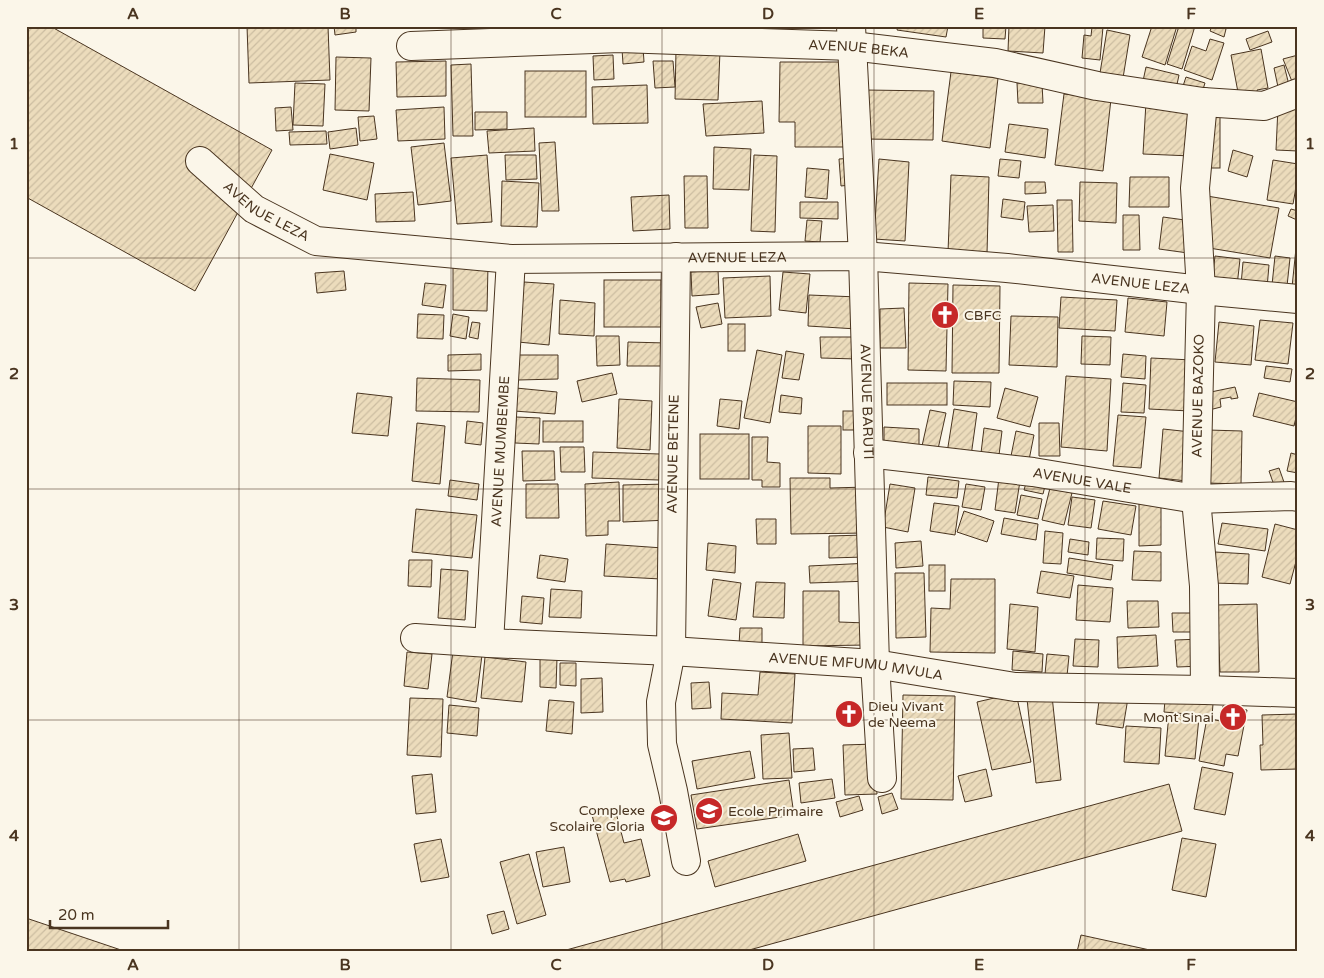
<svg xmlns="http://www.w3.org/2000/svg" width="1324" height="978" viewBox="0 0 1324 978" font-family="'Varela Round',sans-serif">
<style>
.building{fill:url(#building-hatch);stroke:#4a3520}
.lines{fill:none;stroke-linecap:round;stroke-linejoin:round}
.street-casing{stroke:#4a3520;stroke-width:30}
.street{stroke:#fbf6e9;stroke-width:28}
.grid{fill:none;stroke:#4a3520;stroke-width:1;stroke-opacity:0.55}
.labels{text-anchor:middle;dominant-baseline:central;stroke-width:4;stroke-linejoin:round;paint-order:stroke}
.street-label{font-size:14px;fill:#4a3520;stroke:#fbf6e9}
.poi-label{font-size:14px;fill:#4a3520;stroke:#fbf6e9;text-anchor:start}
.neatline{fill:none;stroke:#4a3520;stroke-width:2}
.grid-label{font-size:16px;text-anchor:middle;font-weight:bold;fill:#4a3520}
</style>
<defs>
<pattern id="building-hatch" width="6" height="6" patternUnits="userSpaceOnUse" patternTransform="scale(1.25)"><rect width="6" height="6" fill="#ecdcbc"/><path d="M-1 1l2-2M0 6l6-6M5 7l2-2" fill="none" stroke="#ccbda1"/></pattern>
</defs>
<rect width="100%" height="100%" fill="#fbf6e9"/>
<g class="building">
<path d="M26 26H50L272 150 195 291 26 197Z"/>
<path d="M247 26H328L330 80 249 83Z"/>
<path d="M334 26H356V32L335 35Z"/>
<path d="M898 26H948L946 37 897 30Z"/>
<path d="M983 26H1006L1005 39 983 38Z"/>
<path d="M1009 26H1045L1043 53 1008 51Z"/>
<path d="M1152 26H1177L1165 65 1142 57Z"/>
<path d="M1179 26H1195L1182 69 1167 64Z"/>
<path d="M1212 26H1218L1226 29 1224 37 1210 31Z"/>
<path d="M1092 27H1103L1100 60 1082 58 1084 35 1091 36Z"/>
<path d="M1107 30 1130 35 1123 78 1100 73Z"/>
<path d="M1268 31 1272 42 1250 50 1246 39Z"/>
<path d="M1210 39 1224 43 1212 80 1184 70 1192 46 1206 51Z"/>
<path d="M643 47 644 62 623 64 622 49Z"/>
<path d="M1261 49 1268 88 1257 90 1259 99 1240 103 1231 55Z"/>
<path d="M676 50 720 51 718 100 675 99Z"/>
<path d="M613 55 614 79 594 80 593 56Z"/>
<path d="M1298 55V82L1293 84 1283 59Z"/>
<path d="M336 57 371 58 369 111 335 110Z"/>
<path d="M446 61V96L397 97 396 62Z"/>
<path d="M653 61H673L675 87 655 88Z"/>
<path d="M780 62H849L848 147H795V122H779Z"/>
<path d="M471 64 473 136H453L451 65Z"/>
<path d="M1284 65 1289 85 1278 87 1274 68Z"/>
<path d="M1146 67 1179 75 1176 89 1143 81Z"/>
<rect x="525" y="71" width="61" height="46"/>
<path d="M951 72 998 78 990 148 942 141Z"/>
<path d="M1186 77 1205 83 1200 99 1181 92Z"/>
<path d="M295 83 325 84 323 126 293 125Z"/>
<path d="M1017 83H1042L1043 103H1018Z"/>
<path d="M647 85 648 123 593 124 592 87Z"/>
<path d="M866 90 934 91 933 140 865 139Z"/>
<path d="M1064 94 1111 99 1103 171 1055 165Z"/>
<path d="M762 101 764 133 706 136 703 104Z"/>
<path d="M1146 102 1194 105 1192 156 1143 154Z"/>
<path d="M291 107 293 130 276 131 275 108Z"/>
<path d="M444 107 445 139 398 141 396 110Z"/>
<path d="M1278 107 1298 108V151L1276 150Z"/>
<path d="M475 112H507V129L475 130Z"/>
<path d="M374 116 377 139 360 141 358 117Z"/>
<rect x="1204" y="117" width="16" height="51"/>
<path d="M1009 124 1048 129 1045 158 1005 152Z"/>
<path d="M356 128 358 145 330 149 328 132Z"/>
<path d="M534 128 535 151 489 153 487 131Z"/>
<path d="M326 131 327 144 290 145 289 132Z"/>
<path d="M555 142 559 211H542L539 143Z"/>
<path d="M444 143 451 201 418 205 411 147Z"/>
<path d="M714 147 751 149 749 190 713 189Z"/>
<path d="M1233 150 1253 156 1247 177 1228 171Z"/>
<path d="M330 154 374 163 367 200 323 190Z"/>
<path d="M487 155 492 222 457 224 451 158Z"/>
<path d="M505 155H536L537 179 506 180Z"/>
<path d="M754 155 777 156 775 232 751 231Z"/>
<path d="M855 158 858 184 841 186 839 159Z"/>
<path d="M879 159 909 162 905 241 874 239Z"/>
<path d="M1000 159 1021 161 1019 178 998 176Z"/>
<path d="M1273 160 1298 164V176L1293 204 1267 200Z"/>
<path d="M807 168 829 170 827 199 805 197Z"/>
<path d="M951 175 989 177 987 254 948 252Z"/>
<path d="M684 176H707L708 228H685Z"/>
<path d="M1130 177H1169V207H1129Z"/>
<path d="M502 181 539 183 537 227 501 226Z"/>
<path d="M1025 182H1045L1046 193 1025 194Z"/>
<path d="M1080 182 1117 183 1116 223 1079 221Z"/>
<path d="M413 192 415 221 376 222 375 194Z"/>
<path d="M669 195 670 229 633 231 631 197Z"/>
<path d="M1207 196 1279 208 1270 258 1203 247Z"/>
<path d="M1003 199 1025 202 1023 220 1001 217Z"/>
<path d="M1057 200H1072L1073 252H1058Z"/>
<path d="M800 202H838V219L800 218Z"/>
<path d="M1053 205 1054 231 1029 232 1027 206Z"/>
<path d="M1291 209 1298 211 1297 220 1288 216Z"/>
<path d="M1123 215H1139L1140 250H1123Z"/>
<path d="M1163 217 1192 221 1188 253 1159 249Z"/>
<path d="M807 220 822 221 820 242 805 241Z"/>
<path d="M1298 229V287H1292Z"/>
<path d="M1215 256 1240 259 1237 286 1212 283Z"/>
<path d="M1275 256 1290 258 1287 286 1272 285Z"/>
<path d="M1243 262 1269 265 1267 288 1241 285Z"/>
<path d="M453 264 488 265 487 311 453 310Z"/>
<path d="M718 270 719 294 692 296 691 272Z"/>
<path d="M344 271 346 290 317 293 315 273Z"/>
<path d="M783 272 810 274 806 313 779 310Z"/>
<path d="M770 276 771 316 725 318 723 278Z"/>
<rect x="604" y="280" width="57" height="47"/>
<path d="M524 282 554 284 549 345 518 342Z"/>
<path d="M425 283 446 285 443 308 422 305Z"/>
<path d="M909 283 948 284 946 371 908 370Z"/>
<path d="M953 285 1000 286 999 373H952Z"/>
<path d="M809 295 858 297 857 329 808 326Z"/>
<path d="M1061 297 1117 300 1115 331 1059 328Z"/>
<path d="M1128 298 1167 302 1164 336 1125 332Z"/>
<path d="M560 300 595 303 594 336 559 334Z"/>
<path d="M718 303 722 324 701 328 696 307Z"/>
<path d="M904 308 906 348H880V309Z"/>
<path d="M418 314 444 315 443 339 417 338Z"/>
<path d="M453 314 469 317 466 339 450 336Z"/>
<path d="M1011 316 1058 317 1057 367 1009 365Z"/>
<path d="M1260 320 1293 323 1288 364 1255 360Z"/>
<path d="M472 322 480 323 478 339 469 337Z"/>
<path d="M1219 322 1254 326 1251 365 1215 362Z"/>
<rect x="728" y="324" width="17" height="27"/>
<path d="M596 336H619L620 365 597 366Z"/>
<path d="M1082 336 1111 337 1110 365 1081 364Z"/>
<path d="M820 337H856L857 359 821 358Z"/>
<path d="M628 342 666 343V366H627Z"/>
<path d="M757 350 782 355 770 423 744 418Z"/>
<path d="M786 351 804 354 799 380 782 378Z"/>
<path d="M481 354V370L448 371V355Z"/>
<path d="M1123 354 1146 356 1145 379 1121 377Z"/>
<path d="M517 355H558V379L518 380Z"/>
<path d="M1151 358 1192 360 1190 411 1149 409Z"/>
<path d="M1266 366 1292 369 1290 382 1264 378Z"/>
<path d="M612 373 617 394 582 402 577 381Z"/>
<path d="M1066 376 1111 379 1107 451 1061 447Z"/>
<path d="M417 378 480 380 479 412 416 411Z"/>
<path d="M954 381 991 382 990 407 953 405Z"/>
<rect x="887" y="383" width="60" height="22"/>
<path d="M1123 383 1146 385 1144 413 1121 412Z"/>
<path d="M1235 387 1238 398 1231 399V397L1220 399 1221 407 1209 410 1206 393Z"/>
<path d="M516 388 557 392 555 414 514 411Z"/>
<path d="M1005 388 1038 397 1030 427 997 418Z"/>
<path d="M357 393 392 397 388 436 352 433Z"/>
<path d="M1259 393 1298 402V409L1294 426 1253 416Z"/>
<path d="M781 395 802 398 801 414 779 412Z"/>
<path d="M619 399 652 401 650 450 617 448Z"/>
<path d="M720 399 742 401 739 429 717 426Z"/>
<path d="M954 409 977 413 971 456 947 453Z"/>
<path d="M930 410 946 413 938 449 922 446Z"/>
<rect x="843" y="411" width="20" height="19"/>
<path d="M1118 415 1146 417 1141 468 1113 466Z"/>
<path d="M516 417 540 418 539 444 515 443Z"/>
<path d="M467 421 483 423 481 445 465 443Z"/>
<rect x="543" y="421" width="40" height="21"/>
<path d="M417 423 445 426 440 484 412 481Z"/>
<path d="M1039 423H1059L1060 456H1039Z"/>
<path d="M808 426H841V474L808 473Z"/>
<path d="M884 427 919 429V448L884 447Z"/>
<path d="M984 428 1002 431 999 455 981 453Z"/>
<path d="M1163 429 1191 432 1187 481 1159 478Z"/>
<path d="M1208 430 1242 431 1241 484 1207 483Z"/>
<path d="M1016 431 1034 435 1029 460 1011 456Z"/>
<rect x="700" y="434" width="49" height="45"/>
<path d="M752 437H768L767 462 780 463V487H762V480H752Z"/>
<path d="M560 447H584L585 472H561Z"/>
<path d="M522 451H554L555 480 523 481Z"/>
<path d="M593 452 660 454 659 480 592 478Z"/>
<path d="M1291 453 1298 455V473L1287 471Z"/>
<path d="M1279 468 1285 485 1275 488 1269 471Z"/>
<path d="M1029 473 1047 478 1043 494 1024 490Z"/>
<path d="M928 477 959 481 957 498 926 495Z"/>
<path d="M790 478H830V488L867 487V533L791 534Z"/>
<path d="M999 478 1020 481 1015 513 995 510Z"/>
<path d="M450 480 479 484 477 500 448 496Z"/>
<path d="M619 482 620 521H608V535L586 536 585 484Z"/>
<path d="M526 484H558L559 518H526Z"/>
<path d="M668 484 669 520 623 522V485Z"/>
<path d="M890 484 915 488 908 532 883 527Z"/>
<path d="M966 484 985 487 981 510 962 507Z"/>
<path d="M1050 488 1072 493 1064 525 1042 520Z"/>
<path d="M1021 495 1042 499 1038 519 1017 515Z"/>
<path d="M1072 497 1095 500 1091 528 1068 525Z"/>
<path d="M1103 501 1136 506 1131 535 1098 529Z"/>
<path d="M934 503 959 506 955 535 930 531Z"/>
<path d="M1139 503H1161V545L1139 546Z"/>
<path d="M416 509 477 515 472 558 412 552Z"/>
<path d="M964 511 994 521 987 542 957 532Z"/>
<path d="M1004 518 1038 524 1036 540 1001 534Z"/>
<path d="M756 519H776V544H757Z"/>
<path d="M1222 523 1268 529 1265 551 1218 544Z"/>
<path d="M1275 524 1298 530V554L1290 584 1262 577Z"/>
<path d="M1045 531 1063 533 1061 564 1043 563Z"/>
<path d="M864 535 865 557 829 558V536Z"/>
<path d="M1097 538 1124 539 1123 561 1096 559Z"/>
<path d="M1070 539 1089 542 1088 555 1068 552Z"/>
<path d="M921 541 923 566 896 568 895 543Z"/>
<path d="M708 543 736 546 735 573 706 570Z"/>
<path d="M606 544 663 548 661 579 604 576Z"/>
<path d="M1134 551 1161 552V581L1132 580Z"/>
<path d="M1215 552 1249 554 1248 584 1213 583Z"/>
<path d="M540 555 568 559 565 582 537 578Z"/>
<path d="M1069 558 1113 565 1111 580 1067 573Z"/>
<path d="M409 560H432L431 587 408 586Z"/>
<path d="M870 563 871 581 810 583 809 566Z"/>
<rect x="929" y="565" width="16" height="26"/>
<path d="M441 569 468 571 465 620 438 618Z"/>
<path d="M1041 571 1074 576 1070 598 1037 593Z"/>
<path d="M895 573H924L926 637 896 638Z"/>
<path d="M713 579 741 583 736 620 708 616Z"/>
<path d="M951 579H995V653L930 652 931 608 950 609Z"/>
<path d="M756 582 785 583 784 618 753 617Z"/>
<path d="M1078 585 1113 588 1110 622 1076 620Z"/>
<path d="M551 589 582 591 581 618 549 617Z"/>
<path d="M803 591H839V622L867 623V645L803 646Z"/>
<path d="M522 596 544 598 542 624 520 622Z"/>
<path d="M1127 601H1158L1159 627 1128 628Z"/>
<path d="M1010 604 1038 607 1035 652 1007 649Z"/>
<path d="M1257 604 1259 672H1220L1217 605Z"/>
<path d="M1172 613H1200L1199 632H1173Z"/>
<path d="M740 628H762V646L739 645Z"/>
<path d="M1156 635 1158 666 1118 668 1117 637Z"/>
<path d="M1075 639 1099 640 1098 667 1073 666Z"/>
<path d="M1202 639 1203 666 1177 667 1175 640Z"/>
<path d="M453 651 482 655 476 702 447 697Z"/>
<path d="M1013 651 1043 654 1042 672 1012 670Z"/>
<path d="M407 652 432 654 428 689 404 686Z"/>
<path d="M1047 654 1069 656 1067 676 1045 674Z"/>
<path d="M485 657 526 662 522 702 481 698Z"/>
<path d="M540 657 557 658 556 688 540 687Z"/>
<path d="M560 663H576V686L560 685Z"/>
<path d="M760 672 795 674 792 723 721 719 722 693 758 695Z"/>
<path d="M602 678 603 712 581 713V679Z"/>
<path d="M709 682 711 708 692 709 691 683Z"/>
<path d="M1016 693 1031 762 992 770 977 702Z"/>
<path d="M1100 693 1128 698 1123 728 1096 724Z"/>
<path d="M903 695 955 696 953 800 901 799Z"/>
<path d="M1052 696 1061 780 1036 783 1027 699Z"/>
<path d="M410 698 443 699 441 757 407 755Z"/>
<path d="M549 700 574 702 572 734 546 731Z"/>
<path d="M1165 700 1213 704 1212 716 1164 712Z"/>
<path d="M449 705 479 708 477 736 447 733Z"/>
<path d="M1223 706 1247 710 1238 756 1226 754 1224 766 1199 761 1207 718 1220 721Z"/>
<path d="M1169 714 1199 717 1195 759 1165 756Z"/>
<path d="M1298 714V769L1261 770 1260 745H1263L1262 715Z"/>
<path d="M1126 726 1161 728 1159 764 1124 762Z"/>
<path d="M789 733 792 778 763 779 761 735Z"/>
<path d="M875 744 877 794 845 795 843 745Z"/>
<path d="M813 748 815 770 794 772 793 749Z"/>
<path d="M750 751 755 778 697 789 692 761Z"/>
<path d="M1202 767 1233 773 1225 815 1194 809Z"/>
<path d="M986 769 992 796 965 802 958 776Z"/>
<path d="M432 774 436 812 416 814 412 776Z"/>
<path d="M832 779 835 798 801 803 799 783Z"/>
<path d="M789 780 794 815 697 829 691 795Z"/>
<path d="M1169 784 1182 831 742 952H559Z"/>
<path d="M892 793 898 809 882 814 878 797Z"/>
<path d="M859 796 863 810 840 817 836 802Z"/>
<path d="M615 809 624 843 641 839 650 876 626 882 625 879 610 882 592 815Z"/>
<path d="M798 834 806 861 715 887 708 861Z"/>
<path d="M1182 838 1216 844 1206 897 1172 890Z"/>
<path d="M441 839 449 877 421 882 414 844Z"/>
<path d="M564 847 570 882 543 887 536 852Z"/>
<path d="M529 854 546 915 517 924 500 862Z"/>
<path d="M504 911 509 929 492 934 487 915Z"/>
<path d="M26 918 127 952H26Z"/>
<path d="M1081 935 1159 952H1077Z"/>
</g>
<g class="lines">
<defs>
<g id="street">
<path id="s1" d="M851 26 863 256 875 664 882 778"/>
<path id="s2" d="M411 46 620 38 852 46 995 63 1097 86 1203 102 1264 106 1298 93"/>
<path d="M1203 102 1195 188 1201 290 1196 499 1204 586 1205 690"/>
<path id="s3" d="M200 161 254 209 316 241 511 259 863 256 1007 268 1201 290 1298 299"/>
<path d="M676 257 671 651 661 702 662 744 673 791 686 861"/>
<path id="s4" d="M868 453 1033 472 1196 499 1291 496 1298 497"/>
<path id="s5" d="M415 638 489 643 671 651 875 664 1015 687 1205 690 1298 693"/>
<path id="s6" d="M489 643 511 259"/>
</g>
</defs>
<use href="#street" class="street-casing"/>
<use href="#street" class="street"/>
</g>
<path class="grid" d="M239 26V952M451 26V952M662 26V952M874 26V952M1085 26V952M26 258H1298M26 489H1298M26 720H1298"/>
<defs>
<symbol id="church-disc" viewBox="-11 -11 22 22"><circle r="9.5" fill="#c62828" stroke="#fbf6e9"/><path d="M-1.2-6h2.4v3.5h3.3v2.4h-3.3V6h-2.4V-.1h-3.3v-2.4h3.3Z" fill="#fff"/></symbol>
<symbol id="school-disc" viewBox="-11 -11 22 22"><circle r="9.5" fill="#c62828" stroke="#fbf6e9"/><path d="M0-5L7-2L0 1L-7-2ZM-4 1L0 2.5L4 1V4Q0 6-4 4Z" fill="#fff"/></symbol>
</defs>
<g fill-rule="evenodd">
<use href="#church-disc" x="929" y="299" width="32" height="32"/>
<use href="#church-disc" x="833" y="698" width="32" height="32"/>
<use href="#church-disc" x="1217" y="701" width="32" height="32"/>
<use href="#school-disc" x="693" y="795" width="32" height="32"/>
<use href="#school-disc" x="648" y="802" width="32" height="32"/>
</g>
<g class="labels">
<g class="street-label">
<text stroke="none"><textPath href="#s2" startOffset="448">AVENUE BEKA</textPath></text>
<text stroke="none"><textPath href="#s3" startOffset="84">AVENUE LEZA</textPath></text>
<text stroke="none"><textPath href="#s3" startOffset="564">AVENUE LEZA</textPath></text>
<text stroke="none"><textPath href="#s3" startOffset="969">AVENUE LEZA</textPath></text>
<text transform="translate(1198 396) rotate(-89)">AVENUE BAZOKO</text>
<text stroke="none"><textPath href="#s1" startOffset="376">AVENUE BARUTI</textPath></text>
<text stroke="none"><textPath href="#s6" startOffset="192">AVENUE MUMBEMBE</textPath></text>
<text transform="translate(673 454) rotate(-89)">AVENUE BETENE</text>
<text stroke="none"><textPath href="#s4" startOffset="216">AVENUE VALE</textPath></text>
<text stroke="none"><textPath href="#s5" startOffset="442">AVENUE MFUMU MVULA</textPath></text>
</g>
<g class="poi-label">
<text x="964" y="315">CBFC</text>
<text x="868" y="706">Dieu Vivant<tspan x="868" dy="16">de Neema</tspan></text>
<text x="1214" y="717" text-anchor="end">Mont Sinai</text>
<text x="645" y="810" text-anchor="end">Complexe<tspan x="645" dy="16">Scolaire Gloria</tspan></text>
<text x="728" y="811">Ecole Primaire</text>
</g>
</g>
<rect width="1324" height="978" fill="none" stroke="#fbf6e9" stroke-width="55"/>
<path d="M50 920v8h118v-8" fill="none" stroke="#4a3520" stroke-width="2.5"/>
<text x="58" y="920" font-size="15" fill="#4a3520" stroke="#fbf6e9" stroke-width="4" paint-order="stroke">20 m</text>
<rect x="28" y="28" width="1268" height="922" class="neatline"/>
<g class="grid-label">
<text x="133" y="19">A</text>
<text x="345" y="19">B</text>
<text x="556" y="19">C</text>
<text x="768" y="19">D</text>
<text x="979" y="19">E</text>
<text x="1191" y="19">F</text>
<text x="14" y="149">1</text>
<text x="1310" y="149">1</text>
<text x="14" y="379">2</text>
<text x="1310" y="379">2</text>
<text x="14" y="610">3</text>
<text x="1310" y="610">3</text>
<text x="14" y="841">4</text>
<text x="1310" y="841">4</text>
<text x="133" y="970">A</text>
<text x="345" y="970">B</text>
<text x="556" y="970">C</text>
<text x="768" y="970">D</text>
<text x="979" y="970">E</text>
<text x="1191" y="970">F</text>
</g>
</svg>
